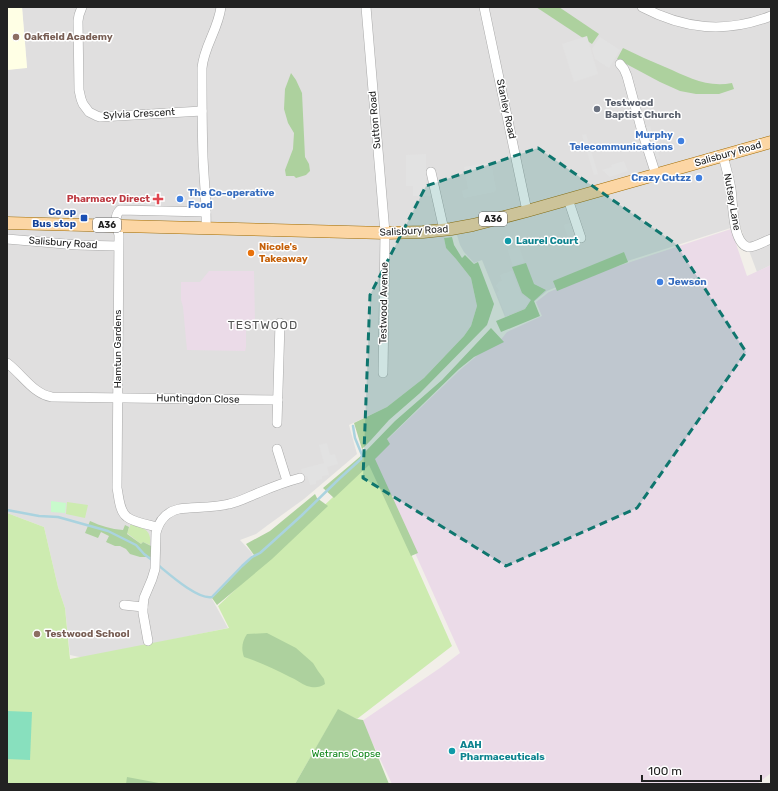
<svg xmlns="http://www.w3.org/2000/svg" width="778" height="791" viewBox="0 0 778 791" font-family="Rubik,sans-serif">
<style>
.residential{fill:#e0dfdf}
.industrial{fill:#ebdbe8}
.education{fill:#ffffe5}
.grass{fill:#cdebb0}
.forest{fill:#add19e}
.park{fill:#c8facc}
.pitch{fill:#88e0be}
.parking{fill:#e2e2e2}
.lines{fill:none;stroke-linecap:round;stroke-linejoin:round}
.stream{stroke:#aad3df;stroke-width:2.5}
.minor-casing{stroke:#a9a9a9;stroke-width:10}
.major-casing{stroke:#a06b00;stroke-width:13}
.minor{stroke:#fff;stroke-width:9}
.major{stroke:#fcd6a4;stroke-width:12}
.marked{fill:#0f766e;fill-opacity:0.2;stroke:#0f766e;stroke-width:3;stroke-dasharray:8 5;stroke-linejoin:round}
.education-dot{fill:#8d6e63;stroke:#fff;stroke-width:1.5}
.worship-dot{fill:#6b7280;stroke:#fff;stroke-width:1.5}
.shop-dot{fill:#3f7fe0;stroke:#fff;stroke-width:1.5}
.health-dot{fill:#e0444e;stroke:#fff;stroke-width:1.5}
.transit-dot{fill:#1a4fb4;stroke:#fff;stroke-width:1.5}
.culture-dot{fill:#0f9aa8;stroke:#fff;stroke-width:1.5}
.food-dot{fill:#e8710a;stroke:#fff;stroke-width:1.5}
.labels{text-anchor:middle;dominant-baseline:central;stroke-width:3;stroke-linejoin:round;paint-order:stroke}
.shield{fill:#fff;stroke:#646464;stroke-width:1}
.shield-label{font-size:9px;font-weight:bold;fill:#222}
.education-label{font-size:10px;font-weight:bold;fill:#785e54;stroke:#fff;text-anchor:start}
.worship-label{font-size:10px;font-weight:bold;fill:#5b616d;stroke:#fff;text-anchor:start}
.street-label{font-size:10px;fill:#222;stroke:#fff}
.shop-label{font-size:10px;font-weight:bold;fill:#366cbe;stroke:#fff;text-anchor:end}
.health-label{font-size:10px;font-weight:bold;fill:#be3a42;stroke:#fff;text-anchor:end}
.transit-label{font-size:10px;font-weight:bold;fill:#164399;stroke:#fff;text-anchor:end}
.culture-label{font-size:10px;font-weight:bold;fill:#0d838f;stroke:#fff;text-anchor:start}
.food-label{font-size:10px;font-weight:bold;fill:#c56008;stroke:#fff;text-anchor:start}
.park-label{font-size:10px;fill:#0c8416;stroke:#fff}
.quarter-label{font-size:12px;letter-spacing:1px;fill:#555;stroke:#fff}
</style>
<rect width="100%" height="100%" fill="#f2efe9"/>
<path class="residential" d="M22 7H771V265L757 272 745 240 740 225 590 273 547 291 525 309 505 317 482 260 474 263 464 252 460 245 457 235 444 238 446 248 456 259 471 278 477 306 471 326 464 336 424 378 387 407 349 425 357 454 304 499 268 525 256 534 240 540 253 554 211 597 228 628 84 658 70 655 65 608 58 587 44 527 7 513V70L27 67Z"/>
<g class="industrial">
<path d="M731 229 747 276 771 265V773L757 784H392L362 721 440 668 460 653 371 455 460 370 479 354 499 342 507 332 542 316 536 302 549 292 591 275Z"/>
<path d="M209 271H254L255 324 246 326V347L245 351 187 350 183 307 181 300V282H200Z"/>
</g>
<path class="education" d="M7 7H22L27 68 7 70Z"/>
<g class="grass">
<path d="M370 462 452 646 357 719 338 710 295 784H7V513L44 527 58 587 65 608 70 659 229 628 218 606Z"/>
<path d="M67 502 88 505 85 518 66 514Z"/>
<path d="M131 524C143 528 152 529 150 545L143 542 141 544 127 533Z"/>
</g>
<g class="forest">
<path d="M536 7H559L599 34 592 44Z"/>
<path d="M623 48C637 55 651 61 665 67 688 77 707 88 732 83L734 89 719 94H696L680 91 660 82 617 59Z"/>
<path d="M291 73 296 80 302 93 305 157 309 164 310 171 306 175 296 178 294 176H286L285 170 293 149 294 133 288 123 284 109 285 89Z"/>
<path d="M452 237 454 245 462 258 465 255 474 264 478 262 494 304 487 325 420 393 389 420 371 440 362 449 354 423 387 407 424 378 464 336 471 326 477 306 471 278 456 259 446 248 444 238Z"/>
<path d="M624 252 628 262 557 291 553 281Z"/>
<path d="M526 263 534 284 546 290 534 301 540 316 501 332 496 321 525 309 531 300 522 293 512 267Z"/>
<path d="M491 328 504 342 474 357 459 369 387 439 390 444 375 459 418 553 411 556 369 465 334 498 323 488 362 455 395 421 442 380Z"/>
<path d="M315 494 317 498 328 506 272 559 217 605 212 598 254 555 246 544 270 531Z"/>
<path d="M90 521C101 526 111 529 123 530L125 525 129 527 127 534 141 544 143 542 151 546V557H140L130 554 126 549 120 546H115L106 542 109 536 101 532 98 538 85 533Z"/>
<path d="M267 633 296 648 313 663 318 671 324 679 325 684C319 688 314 688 307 686 301 684 296 679 290 677 275 669 260 662 244 657 241 648 242 642 247 634Z"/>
<path d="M338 709 357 719 363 720 389 784H295Z"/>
<path d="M127 777 164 784H126Z"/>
</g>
<path class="park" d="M51 501 66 503 65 513 51 512Z"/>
<path class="pitch" d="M7 711 32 712 30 760 7 759Z"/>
<g class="parking">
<path d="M587 36 598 74 574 82 562 44Z"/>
<path d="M600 37 620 50 609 68 595 59 592 49Z"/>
<path d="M650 126 660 158 654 160 644 128Z"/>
<path d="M586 134 598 174 594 175 582 135Z"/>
<path d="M426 154V185L432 186 434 196H413V186H406V155Z"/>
<path d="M624 161 628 171 610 177 602 170 612 167 611 165Z"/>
<path d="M491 162 496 190 494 192 464 198 462 191 468 189 464 167Z"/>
<path d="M193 187H199L200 203H193Z"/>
<path d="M571 223 577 241 570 243 564 225Z"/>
<path d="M519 247 524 262 513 266 508 250Z"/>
<path d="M512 271 521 295 530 300 526 307 506 316 497 293 499 290 496 286 499 282 502 281 500 275Z"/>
<path d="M327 443 330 455 335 454 338 464 327 467 329 475 322 476V479L316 481V484L310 485 307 476 303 477 301 469 324 463 319 445Z"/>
</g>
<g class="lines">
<g class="stream">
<path d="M7 510 39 516 58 517 108 531 136 545 144 554 152 560"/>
<path d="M158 565C169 574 198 600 212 597L242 566 252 557 260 553 269 545 301 516 339 479 361 459 362 455 355 438 353 426"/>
</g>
<defs>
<g id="minor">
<path d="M82 7 79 15 78 21 79 90 81 99 83 104 89 112 97 116 100 117 202 111"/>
<path d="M366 7 385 233 383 373"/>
<path d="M484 7 527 211"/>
<path d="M642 7C684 29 725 34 771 16"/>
<path d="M620 64 624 69 627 76 641 128 656 175"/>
<path d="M723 156C726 167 729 178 731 189 733 202 732 243 748 247 753 248 765 241 771 239"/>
<path d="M431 172 444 230"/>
<path d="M568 199 581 238"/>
<path d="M206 228C207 205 204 181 203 157 202 128 202 98 202 68 204 46 218 30 221 7"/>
<path d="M7 239 77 245 118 246"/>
<path d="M7 363C22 374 33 394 52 397L278 400"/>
<path d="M277 423 280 323"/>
<path d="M277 449 287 481"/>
<path d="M157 527C149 525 133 522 127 517 119 511 119 497 117 488L119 235C117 226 113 217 120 210L206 212"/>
<path d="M124 605 143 607"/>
<path d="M148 641 143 613V607L144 598 152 579 155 569 156 533C159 520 166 512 179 509 195 507 213 508 229 504 239 502 248 497 258 493 272 487 285 482 300 478"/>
</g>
<path id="major" d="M7 223 385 233 423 232 451 229 473 225 527 211 771 142"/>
</defs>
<use href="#minor" class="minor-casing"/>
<use href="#major" class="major-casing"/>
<use href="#minor" class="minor"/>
<use href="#major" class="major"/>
</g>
<path class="marked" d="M538 148 676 244 746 352 637 508 506 566 363 478 370 295 426 186Z"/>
<g class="education-dot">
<circle cx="16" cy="37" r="4"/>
<circle cx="37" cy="634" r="4"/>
</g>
<circle class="worship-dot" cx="597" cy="109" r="4"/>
<g class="shop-dot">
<circle cx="681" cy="141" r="4"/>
<circle cx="699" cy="178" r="4"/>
<circle cx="180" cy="199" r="4"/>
<circle cx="660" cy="282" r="4"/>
</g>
<path class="health-dot" d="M156 193h4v4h4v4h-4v4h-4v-4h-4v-4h4z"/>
<rect class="transit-dot" x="80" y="214" width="8" height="8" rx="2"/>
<g class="culture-dot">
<circle cx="508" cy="241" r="4"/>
<circle cx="452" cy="751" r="4"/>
</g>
<circle class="food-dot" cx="251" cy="253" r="4"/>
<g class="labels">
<g class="shield">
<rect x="479" y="212" width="28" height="14" rx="3"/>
<rect x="93" y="218" width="28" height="14" rx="3"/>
</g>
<g class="shield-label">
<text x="493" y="219">A36</text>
<text x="107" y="225">A36</text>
</g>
<g class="education-label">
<text x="24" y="37">Oakfield Academy</text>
<text x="45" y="634">Testwood School</text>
</g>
<g class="worship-label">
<text x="605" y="103">Testwood<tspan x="605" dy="12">Baptist Church</tspan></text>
</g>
<g class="street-label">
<text transform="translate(506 109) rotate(78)">Stanley Road</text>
<text transform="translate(139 114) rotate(-3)">Sylvia Crescent</text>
<text transform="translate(375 120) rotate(-95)">Sutton Road</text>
<text transform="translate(728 154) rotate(-16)">Salisbury Road</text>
<text transform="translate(732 202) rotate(80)">Nutsey Lane</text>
<text transform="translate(414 231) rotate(-3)">Salisbury Road</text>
<text transform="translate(63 243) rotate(4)">Salisbury Road</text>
<text transform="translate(384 303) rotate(-89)">Testwood Avenue</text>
<text transform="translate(118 349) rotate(-90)">Hamtun Gardens</text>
<text transform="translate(198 399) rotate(1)">Huntingdon Close</text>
</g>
<g class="shop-label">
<text x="673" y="135">Murphy<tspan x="673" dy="12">Telecommunications</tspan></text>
<text x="691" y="178">Crazy Cutzz</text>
<text x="188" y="193" text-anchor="start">The Co-operative<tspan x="188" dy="12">Food</tspan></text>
<text x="668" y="282" text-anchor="start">Jewson</text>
</g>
<g class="health-label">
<text x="150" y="199">Pharmacy Direct</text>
</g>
<g class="transit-label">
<text x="76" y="212">Co op<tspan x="76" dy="12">Bus stop</tspan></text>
</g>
<g class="culture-label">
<text x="516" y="241">Laurel Court</text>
<text x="460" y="745">AAH<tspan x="460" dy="12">Pharmaceuticals</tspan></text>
</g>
<g class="food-label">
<text x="259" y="247">Nicole's<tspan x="259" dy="12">Takeaway</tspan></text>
</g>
<g class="park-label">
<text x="346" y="754">Wetrans Copse</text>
</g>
<g class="quarter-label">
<text x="263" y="325">TESTWOOD</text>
</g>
</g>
<rect width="778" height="791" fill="none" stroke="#222222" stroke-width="16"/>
<path d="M642 775v6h119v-6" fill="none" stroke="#222222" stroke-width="2"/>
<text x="648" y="775" font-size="12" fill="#222222" stroke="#ffffff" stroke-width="3" paint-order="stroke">100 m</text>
</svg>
